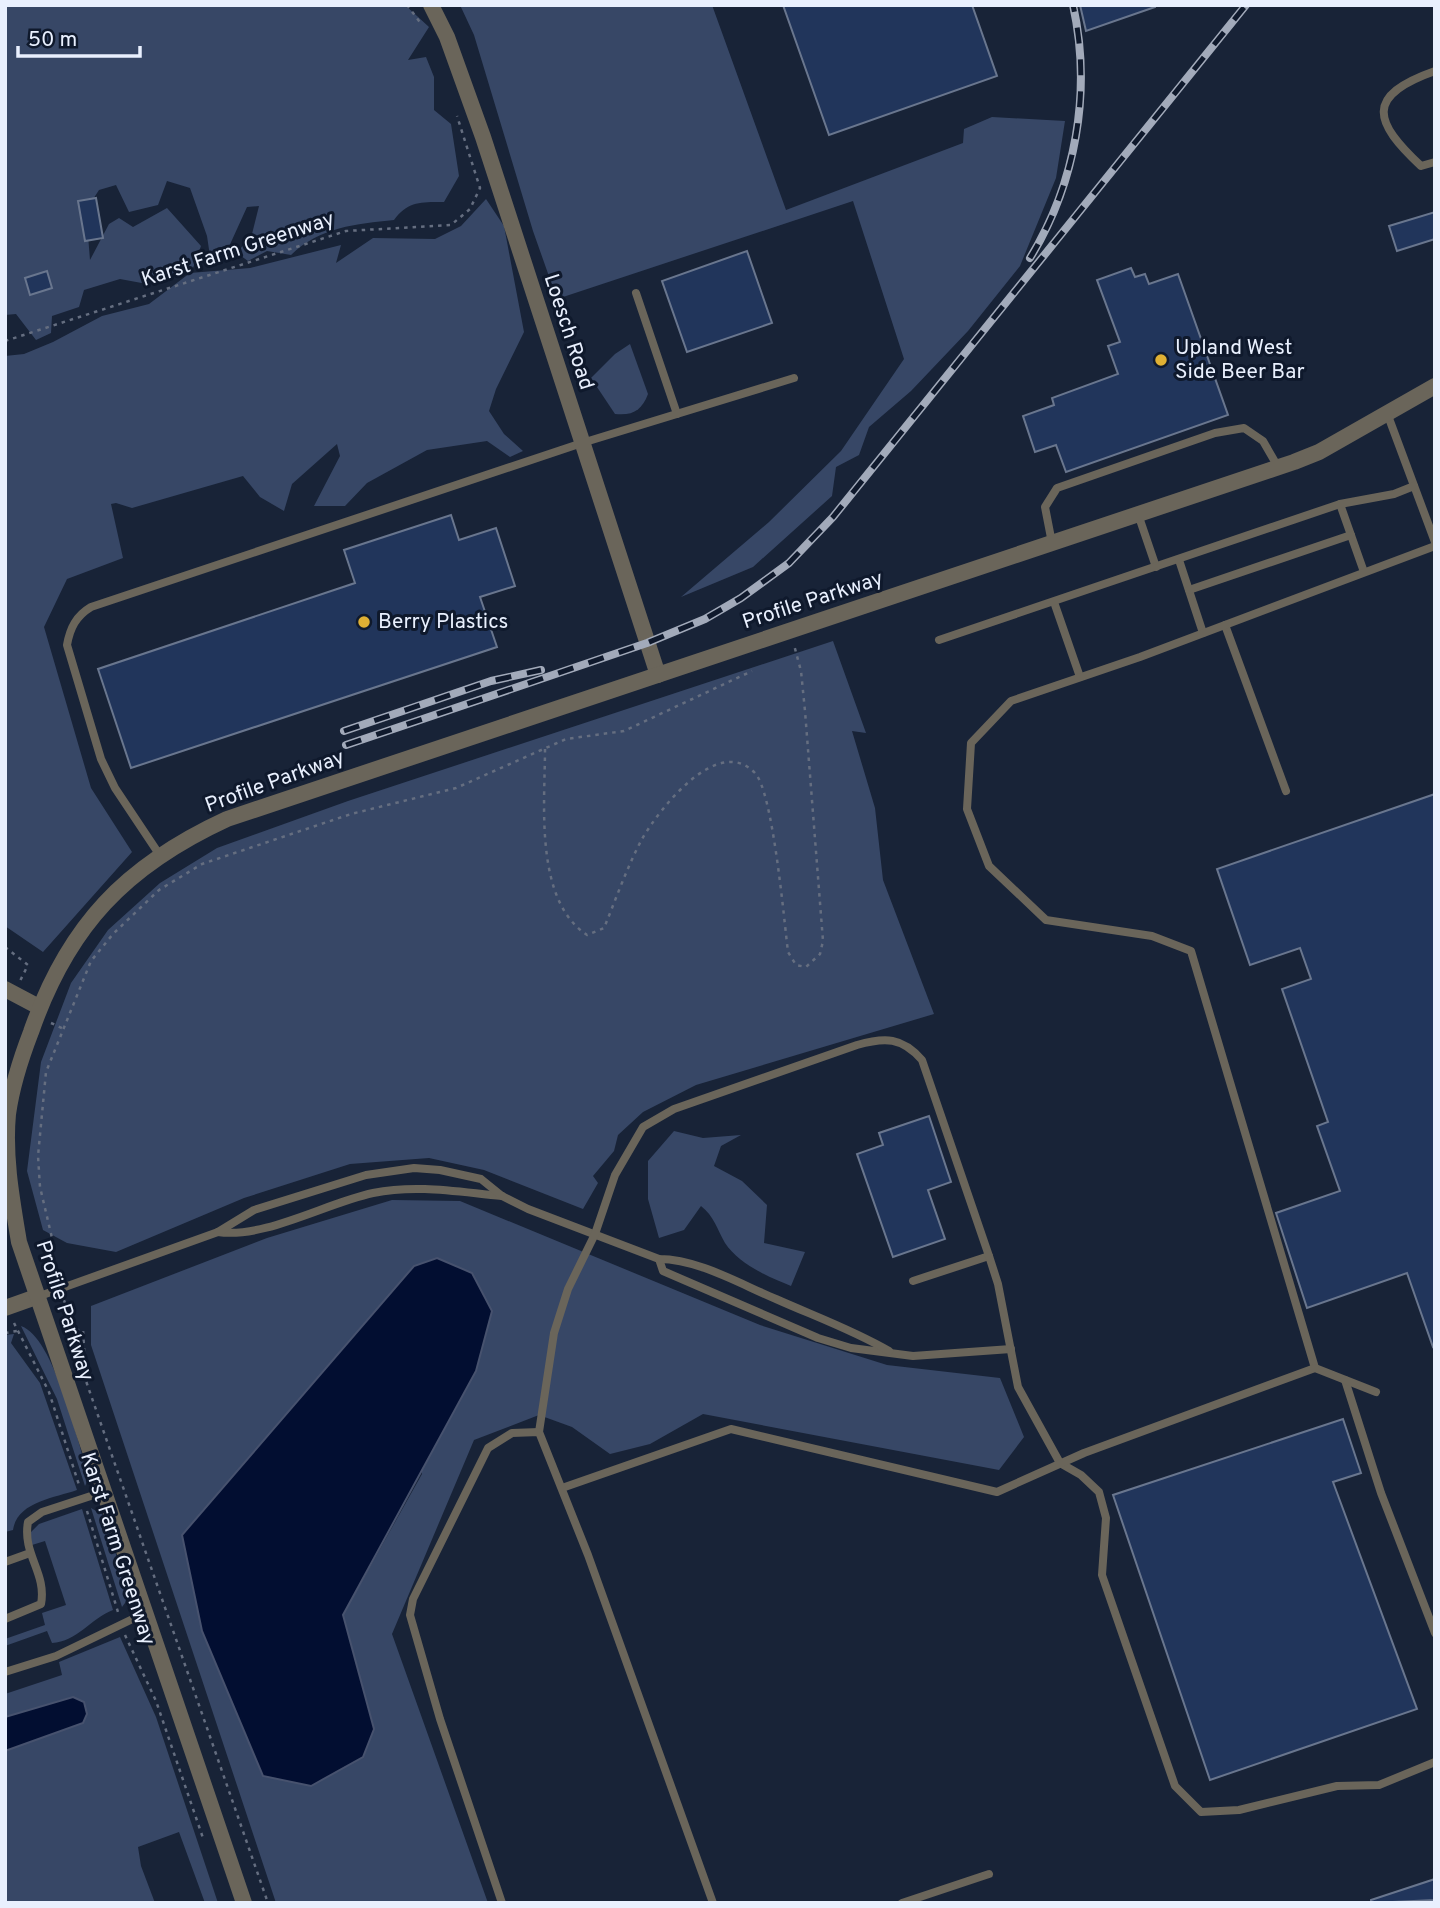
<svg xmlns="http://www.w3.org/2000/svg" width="1440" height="1908" viewBox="0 0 1440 1908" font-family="Overpass,sans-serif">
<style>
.green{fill:#374766;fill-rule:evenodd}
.water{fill:#020e31;stroke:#47526e;stroke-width:2}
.building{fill:#21355b;stroke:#69768e;stroke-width:2}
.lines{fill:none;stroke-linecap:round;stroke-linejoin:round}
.path{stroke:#656e80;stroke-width:2.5;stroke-dasharray:3.5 5;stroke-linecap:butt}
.lane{stroke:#6a655a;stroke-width:8}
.street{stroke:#6a655a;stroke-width:16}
.rail-casing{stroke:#a2aaba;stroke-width:8}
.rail{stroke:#0f192c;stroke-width:5;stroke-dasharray:16;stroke-linecap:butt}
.poi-dot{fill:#dfb034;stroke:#0f192c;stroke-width:2.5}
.labels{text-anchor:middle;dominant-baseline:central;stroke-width:6;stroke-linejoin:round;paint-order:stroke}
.street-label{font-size:21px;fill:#e9f0fe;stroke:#0f192c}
.poi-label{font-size:21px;fill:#e9f0fe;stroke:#0f192c;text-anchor:start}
</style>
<rect width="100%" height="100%" fill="#182337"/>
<g class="green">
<path d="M5 5H405L429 27 408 60 426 57 434 77V110L451 124 459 176 444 202C421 202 408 201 394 220 356 224 320 227 291 255L267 251 248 261 237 253 252 234 259 206 247 207 227 251 211 263 207 236 190 188 167 181 158 205 129 212 116 185 99 190 86 210 90 260 109 224 119 218 133 227 167 208 201 246 193 268 147 284 120 279 84 290 79 307 52 316 51 333 36 340 16 314 5 315Z"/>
<path d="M460 5H712L786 210 963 143 964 129 992 117 1065 121 1056 178 1020 266 968 331 911 391 869 427 859 455 836 467 832 496 753 567 681 597 769 522 841 451 904 359 853 201 557 299 533 231 474 35Z"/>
<path d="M486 199 504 226 524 332 496 389 489 411 504 434 523 451 510 457 487 441 427 450 367 483 345 506H314L340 456 337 444 292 484 284 511 260 497 243 476 132 508 116 503 111 504 123 558 67 579 44 627 91 788 132 852 43 952 5 926V356L24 354 53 342 102 316 149 304 190 273 250 268 341 245 336 263 373 238 435 239 461 226Z"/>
<path d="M630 344 648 394C642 410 633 416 615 414L591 378 615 354Z"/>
<path d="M833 641 866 733 852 731 875 808 883 880 934 1014 696 1085 643 1112 618 1135 614 1151 593 1176 598 1183 583 1209 484 1170 429 1158 350 1164 244 1198 116 1252 67 1243 43 1230 27 1171 41 1062 71 983 108 930 160 883 217 848 348 801Z"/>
<path d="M674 1131 703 1138 741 1135 721 1146 714 1166 742 1181 767 1205 764 1243 805 1252 791 1286C768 1277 739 1264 725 1243 717 1229 714 1216 701 1206L684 1230 659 1238 648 1199V1161Z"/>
<path d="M392 1200 460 1201 760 1325 887 1365 1000 1378 1024 1437 999 1470 703 1414 650 1444 610 1454 572 1427 539 1415 474 1440 392 1634 488 1903H276L91 1345V1306L267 1238ZM414 1266 422 1474 343 1615 182 1535Z"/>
<path d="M21 1326C54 1337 78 1443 89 1477L85 1486 57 1399Z"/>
<path d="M14 1334 11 1343 40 1383 77 1490C54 1498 17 1502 13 1530L5 1532V1335Z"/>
<path d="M91 1508 103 1515 128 1591V1599L122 1607Z"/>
<path d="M82 1509 113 1610C91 1618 77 1642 52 1643L47 1631 5 1646V1639L45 1625 42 1613 66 1605 45 1541 32 1545 30 1533 39 1524Z"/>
<path d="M120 1637 156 1717 218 1903H205L179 1832 138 1847 141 1866 155 1903H5V1694L62 1675 59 1662Z"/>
</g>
<g class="water">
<path d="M437 1258 472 1273 492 1311 476 1371 343 1615 374 1729 363 1757 311 1786 263 1776 202 1631 182 1535 414 1266Z"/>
<path d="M73 1697 84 1702 87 1714 83 1723 5 1751V1717Z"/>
</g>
<g class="building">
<path d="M783 5H972L997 76 829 135Z"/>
<path d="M1080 5H1155V7L1086 31Z"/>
<path d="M96 198 103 238 85 241 78 201Z"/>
<path d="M1435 212V239L1397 251 1389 226Z"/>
<path d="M747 251 772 323 687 352 662 281Z"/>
<path d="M1131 268 1135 277 1145 274 1149 284 1178 274 1228 415 1066 472 1056 445 1035 452 1023 416 1054 405 1052 398 1118 374 1108 346 1120 342 1097 280Z"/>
<path d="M47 271 52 288 30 295 25 278Z"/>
<path d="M451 515 459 540 496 528 515 586 480 597 497 647 131 768 98 669 355 583 344 550Z"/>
<path d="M1435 794V1346L1433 1347 1407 1273 1307 1308 1276 1213 1340 1191 1317 1126 1328 1122 1282 989 1311 979 1300 948 1250 965 1217 869Z"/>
<path d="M929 1116 951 1182 928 1190 945 1239 893 1257 857 1154 883 1145 879 1133Z"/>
<path d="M1343 1419 1361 1473 1333 1482 1417 1709 1210 1780 1113 1495Z"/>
<path d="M1435 1879V1900L1371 1903V1900Z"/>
</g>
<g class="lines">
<g class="path">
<path d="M407 5 422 25"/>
<path d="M5 341 346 231 451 225 470 209 480 188 457 116"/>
<path d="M545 749C545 803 534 900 587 935L604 928C616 899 627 867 642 839 660 808 718 734 755 773 773 792 784 920 788 952L796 965 806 967 820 954 823 941 805 711 801 671 794 645"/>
<path d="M5 947 28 965 20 981"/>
<path d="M51 1023 64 1029"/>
<path d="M56 1277 48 1251 52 1238 40 1187 38 1156 46 1072 91 961 113 934 159 890 202 864 351 814 456 788 566 739 624 731 752 671"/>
<path d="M64 1300 73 1330H83L86 1381 268 1903"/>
<path d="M14 1323 49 1392 80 1488"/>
<path d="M5 1333 17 1331"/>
<path d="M87 1511 118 1612"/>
<path d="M125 1635 156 1701 203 1838"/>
</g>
<g class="lane">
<path d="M1435 71C1364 96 1374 122 1421 166L1435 162"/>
<path d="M636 293 677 414"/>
<path d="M1387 413 1435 542"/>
<path d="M1340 504 1364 572"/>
<path d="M1138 514 1156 567"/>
<path d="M1052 543 1045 507 1057 488 1215 433 1244 428 1263 441 1278 467"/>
<path d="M1179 560 1203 633"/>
<path d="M1189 590 1351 535"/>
<path d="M1054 602 1080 677"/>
<path d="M1225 625 1286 791"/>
<path d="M939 640 1340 504 1394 494 1414 486"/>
<path d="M161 857 115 788 101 759 67 645C70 628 76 616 91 607L582 443 794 378"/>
<path d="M218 1232C264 1239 326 1203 373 1193 417 1184 458 1192 502 1196"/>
<path d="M659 1259 663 1271 818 1338 851 1348 913 1356 1011 1349"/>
<path d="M913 1281 989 1256"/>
<path d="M37 1297 218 1232 254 1210 366 1175 414 1168 440 1170 481 1179 502 1196 528 1209 659 1259C698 1259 740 1284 776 1299 814 1316 853 1330 889 1351"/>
<path d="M1315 1368 1191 951 1152 936 1046 920 989 866 967 809 971 743 1011 701 1140 657 1435 546"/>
<path d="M1345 1380 1381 1493 1435 1633"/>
<path d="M539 1432 554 1333 568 1289 595 1234 615 1175 643 1127 674 1109 857 1045C885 1037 902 1037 922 1060L989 1256 998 1284 1018 1387 1060 1463 1081 1475 1099 1492 1106 1518 1102 1575 1175 1786 1201 1812 1239 1810 1337 1786 1379 1785 1435 1762"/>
<path d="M562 1488 731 1429 997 1492 1084 1453 1315 1368 1376 1392"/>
<path d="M5 1562 30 1553"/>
<path d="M5 1619 41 1604C47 1573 22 1554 28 1522L42 1512 103 1492"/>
<path d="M5 1672 56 1656 145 1613"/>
<path d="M502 1903 440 1719 410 1615 413 1599 488 1448 512 1433 539 1432 588 1555 713 1903"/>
<path d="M902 1903 989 1874"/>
</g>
<g class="street">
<path d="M431 5 447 37 483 137 658 675"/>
<path d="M5 989 39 1007"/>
<path d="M5 1308 36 1297"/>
<path d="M244 1903 19 1242C12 1200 4 1157 8 1114 12 1086 21 1058 31 1032 68 926 125 866 227 819L1294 462 1319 452 1435 386"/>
</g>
<defs>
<g id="rail">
<path d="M1030 258C1076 183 1092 91 1073 5"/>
<path d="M344 731 491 681 541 670"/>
<path d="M346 745 647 643 705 619 741 598 789 563 833 517 1246 5"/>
</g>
</defs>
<use href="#rail" class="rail-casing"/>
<use href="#rail" class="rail"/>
</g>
<g class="poi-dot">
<circle cx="1161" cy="360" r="7"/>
<circle cx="364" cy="622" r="7"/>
</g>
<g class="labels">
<g class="street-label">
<text transform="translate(238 250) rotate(-18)">Karst Farm Greenway</text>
<text transform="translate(568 332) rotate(72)">Loesch Road</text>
<text transform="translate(813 601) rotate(-18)">Profile Parkway</text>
<text transform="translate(275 782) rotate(-20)">Profile Parkway</text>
<text transform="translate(64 1311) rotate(72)">Profile Parkway</text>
<text transform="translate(117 1549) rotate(72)">Karst Farm Greenway</text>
</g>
<g class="poi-label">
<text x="1175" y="348">Upland West<tspan x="1175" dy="24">Side Beer Bar</tspan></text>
<text x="378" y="622">Berry Plastics</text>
</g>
</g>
<rect width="1440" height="1908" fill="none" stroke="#e9f0fe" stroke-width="14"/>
<path d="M18 46v10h122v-10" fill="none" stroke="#e9f0fe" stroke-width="3.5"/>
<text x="28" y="46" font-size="21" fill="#e9f0fe" stroke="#0f192c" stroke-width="5" paint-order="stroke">50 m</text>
</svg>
